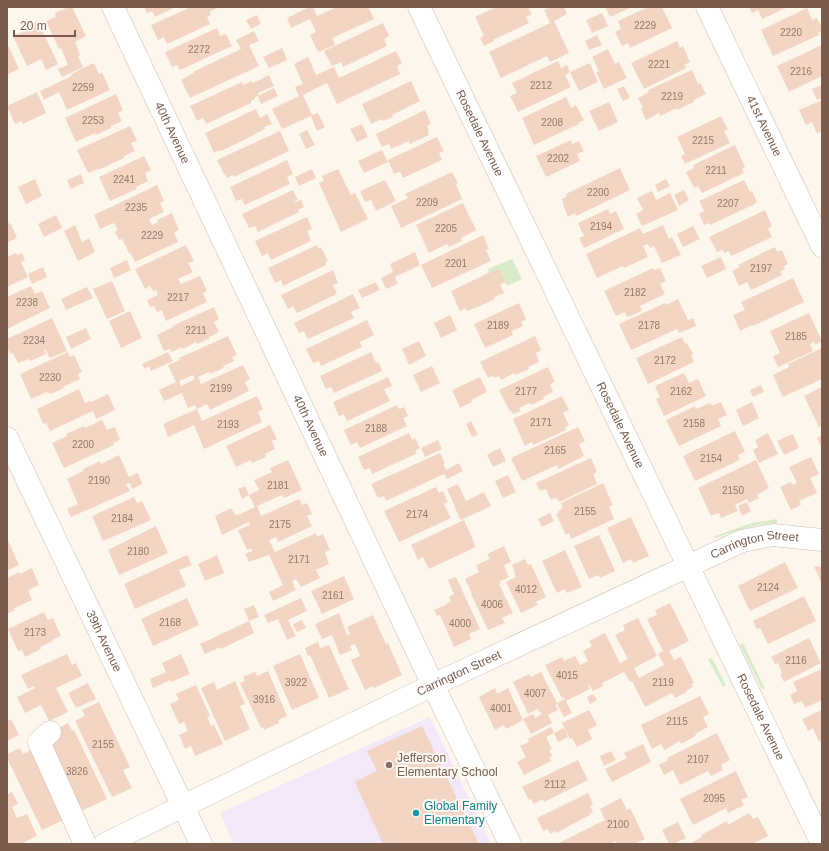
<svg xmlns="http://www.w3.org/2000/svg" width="829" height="851" viewBox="0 0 829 851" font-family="Arial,sans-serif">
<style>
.education{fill:#f3e8fa}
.green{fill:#d8ecc9}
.building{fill:#f3d5c3;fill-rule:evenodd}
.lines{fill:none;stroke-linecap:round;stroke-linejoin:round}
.minor-casing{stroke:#d1beb0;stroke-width:23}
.minor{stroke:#fff;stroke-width:22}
.education-dot{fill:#8d6e63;stroke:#fffaf3;stroke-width:1.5}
.culture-dot{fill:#0f9aa8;stroke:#fffaf3;stroke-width:1.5}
.labels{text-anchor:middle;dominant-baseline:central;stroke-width:4;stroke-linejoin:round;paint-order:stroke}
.number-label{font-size:10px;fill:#987a6a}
.street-label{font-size:12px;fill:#7a5c4d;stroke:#fffaf3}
.education-label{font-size:12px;fill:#785e54;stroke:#fffaf3;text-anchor:start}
.culture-label{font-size:12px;fill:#0d838f;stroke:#fffaf3;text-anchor:start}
</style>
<rect width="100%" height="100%" fill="#fdf6ec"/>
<path class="education" d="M430 717 491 844H234L220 813Z"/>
<g class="green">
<path d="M512 259 522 279 507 286 505 282H506L499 268 489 273 488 269Z"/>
<path d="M777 519V523C756 524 736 531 716 538L715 536 752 523Z"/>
<path d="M743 643 765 689H762L740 645Z"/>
<path d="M710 658 713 660 726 686 723 687 715 672 708 659Z"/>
</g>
<g class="building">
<path d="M69 7H72L86 36 75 42 80 55 78 56 83 67 62 77 58 69 68 65 61 48 59 49 46 21 56 17 55 13Z"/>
<path d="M144 7H176L155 17 152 11 147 13Z"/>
<path d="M191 7H220L209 12 211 15 207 17 210 24 167 44 164 37 158 40 151 25Z"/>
<path d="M309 7H313L317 16 337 7H368L374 19 332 38 335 45 318 52 310 35 316 32 310 19 291 28 287 18Z"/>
<path d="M496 7H528L532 14 526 17 529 23 493 40 494 41 484 46 480 38 484 36 475 17Z"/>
<path d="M550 7H564L567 14 554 21 569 53 550 62 547 56 501 78 489 52 550 23 544 10Z"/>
<path d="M605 7H632L610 17Z"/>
<path d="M648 7H662L672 28 630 48 628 43 622 46 615 32 621 29 618 21Z"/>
<path d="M749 7H788L762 19 758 10 752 13Z"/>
<path d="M807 8 812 20 817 18 822 28V31L818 33 819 35 773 56 761 30Z"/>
<path d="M602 13 608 26 592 33 586 20Z"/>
<path d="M257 15 261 24 251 29 246 20Z"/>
<path d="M38 21 58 64 46 70 41 59 27 66 13 36 23 32 21 29Z"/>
<path d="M383 23 389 36 384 39 387 46 343 67 341 62 332 66 324 51Z"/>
<path d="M217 28 220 36 226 34 232 46 180 70 177 65 172 67 165 52Z"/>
<path d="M254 31 259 41 249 45 259 66 190 98 181 80 194 73 193 72 241 49 236 40Z"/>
<path d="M597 35 602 45 589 50 585 41Z"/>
<path d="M677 41 680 48 683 46 690 62 684 65 686 68 644 89 631 63Z"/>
<path d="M7 43 19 69 7 75Z"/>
<path d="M822 45V76L789 92 777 66Z"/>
<path d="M282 48 287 60 269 68 263 57Z"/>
<path d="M608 49 615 64 619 62 627 78 604 89 596 72 599 71 592 57Z"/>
<path d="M396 51 402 63 397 66 400 74 337 104 327 83 303 95 312 115 318 113 325 127 317 131 311 116 282 129 272 109 299 96 295 87 303 84 294 64 308 57 316 75 334 67 339 78Z"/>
<path d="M558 61 561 68 567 65 570 72 565 75 571 87 518 112 510 96 517 93 512 83Z"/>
<path d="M94 63 99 74 102 72 110 90 67 110 59 92 44 100 40 91 72 76 71 74Z"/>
<path d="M590 63 598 82 579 91 570 72Z"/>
<path d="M692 70 698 84 700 83 706 94 694 100V102L677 110V108L660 116 659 113 646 120 641 109 643 108 638 98 649 92 648 90Z"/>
<path d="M269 75 274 86 258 93 259 95 255 97V99L251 101V103L206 124 203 118 197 121 190 106 242 82 243 85 252 81 253 83Z"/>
<path d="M411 81 420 101 392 115 393 117 383 121 382 119 371 124 362 104Z"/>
<path d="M822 85V98L817 100 812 89Z"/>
<path d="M624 86 630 98 623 101 617 89Z"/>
<path d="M274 88 278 96 261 104 258 96Z"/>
<path d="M37 92 46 113 23 124 22 121 15 124 7 106Z"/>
<path d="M116 94 123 110 118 113 122 121 111 126V128L96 135 95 133 76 142 65 118Z"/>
<path d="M566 97 571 108 576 105 584 120 578 123 579 124 534 145 522 118Z"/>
<path d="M822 100V131L817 134 812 122 806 125 799 110Z"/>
<path d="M609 102 618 122 599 131 589 111Z"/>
<path d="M256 109 260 118 267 114 272 124 264 127 265 129 255 134H256L221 151 220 150 214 153 205 133Z"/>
<path d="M425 110 431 124 427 126 429 131 428 132 429 135 410 144 409 141 391 149 389 144 382 147 376 134Z"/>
<path d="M721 116 728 130 724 131 730 143 685 164 681 156 685 154 677 137Z"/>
<path d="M362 124 368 137 357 142 350 129Z"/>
<path d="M130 126 137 141 131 143 135 151 124 156V158L98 170 97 169 88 173 77 150Z"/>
<path d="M307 130 315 145 306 149 299 134Z"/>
<path d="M280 131 289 151 234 177 233 175 227 178 225 174H224L217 160Z"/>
<path d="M437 137 444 151 439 153 442 160 403 178 400 172 394 174 388 160Z"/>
<path d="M571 140 572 144 579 141 584 151 577 154 580 161 546 177 536 156Z"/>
<path d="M735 145 745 167 742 169 744 173 702 193 698 186 694 188 686 172 694 168 693 165Z"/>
<path d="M382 150 388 162 364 173 358 161Z"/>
<path d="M144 156 151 170 145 173 148 181 136 187 137 189 110 201 99 177Z"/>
<path d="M287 160 293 174 287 177 290 184 245 205 242 199 236 201 230 187Z"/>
<path d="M620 168 630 190 576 216 575 213 568 217 563 205H564L562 199 567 196 566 194Z"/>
<path d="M312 169 316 178 299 186 295 177Z"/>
<path d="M338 169 351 195 355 193 368 219 341 232 319 183 324 181 322 176Z"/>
<path d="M452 172 458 183 456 184 462 199 401 228 391 206 408 198 405 194Z"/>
<path d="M81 174 84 183 71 189 67 180Z"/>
<path d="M35 179 42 196 26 204 18 187Z"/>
<path d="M666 179 670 186 658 192 655 185Z"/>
<path d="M385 180 396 201 376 211 371 200 365 202 360 191Z"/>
<path d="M744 180 750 192 752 191 757 202 755 203V204L710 225 709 223 704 225 699 214 704 211 699 201Z"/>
<path d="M157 185 164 201 160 203 164 212 149 219 152 225 158 222 157 220 172 213 179 230 174 232 178 242 135 262 130 252 129 253 122 239 119 240 115 232 118 230 114 223 100 229 94 215Z"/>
<path d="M293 190 298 200 294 202V203L301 200 304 207 298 210 299 212 258 232 255 226 249 228 242 214Z"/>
<path d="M684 190 689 200 679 206 674 195Z"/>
<path d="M652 191 656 200 670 193 678 210 642 226 636 214 643 210 637 198Z"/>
<path d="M463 203 476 230 461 238 462 241 449 247 447 244 429 253 416 225Z"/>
<path d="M608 209 610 214 616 211 624 229 584 248 579 238 584 236 578 223Z"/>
<path d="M765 210 772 226 768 228 772 237 731 256 729 251 724 253 723 250 717 252 709 237Z"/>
<path d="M56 215 62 228 44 237 38 224Z"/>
<path d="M307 217 312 229 307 231 311 241 271 260 268 253 262 256 255 241Z"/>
<path d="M7 220 10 225 11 224 17 238 7 243Z"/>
<path d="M75 225 82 242 89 238 95 252 78 261 64 231Z"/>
<path d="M663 225 669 239 672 237 681 255 662 263 654 246 650 248 648 244 643 246 648 257 624 268 623 266 597 278 586 254 640 228 643 234Z"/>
<path d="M693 226 700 239 683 247 677 234Z"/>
<path d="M483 235 489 249 486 250 491 261 432 288 421 265Z"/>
<path d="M186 245 194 261 188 263 193 272 178 279 181 284 200 276 207 291 203 293 207 302 166 321 162 310 157 312 154 306 150 307 147 300 158 295 156 290 153 291 150 286 145 289 135 269Z"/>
<path d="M317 245 319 249 321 247 328 261 325 262 326 265 283 286 281 280 275 283 268 268Z"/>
<path d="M775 247 777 252 782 250 788 264 784 266 785 269 780 272 782 275 751 290 747 282 739 286 732 271 740 267 738 265Z"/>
<path d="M415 252 420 265 395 277 398 284 386 289 381 278 393 272 390 264Z"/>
<path d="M16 253 17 255 22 253 25 260 21 262 28 277 7 287V257Z"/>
<path d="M721 257 726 269 707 278 701 266Z"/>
<path d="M127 260 131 270 114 278 110 268Z"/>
<path d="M43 267 47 277 32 284 28 274Z"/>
<path d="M499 268 506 282 500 284 504 293 494 297 495 299 480 306 467 311 465 308 460 311 451 291Z"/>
<path d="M653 268 654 270 660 268 666 281 660 284 665 294 640 306 642 311 627 317 625 312 616 316 604 291Z"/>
<path d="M333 270 338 283 333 285 337 294 297 313 293 306 288 309 281 295Z"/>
<path d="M793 278 804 302 753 326 752 325 740 331 733 315 745 310 741 302Z"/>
<path d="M112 281 125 311 107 319 93 289Z"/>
<path d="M376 282 380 290 362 298 358 290Z"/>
<path d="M31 286 35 294 42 291 50 308 7 329V297Z"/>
<path d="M87 287 93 298 66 310 61 299Z"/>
<path d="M353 294 360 308 351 312 354 318 308 339 304 331 299 333 294 323Z"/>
<path d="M678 299 688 320 693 318 696 326 679 333 677 329 631 350 619 324 665 303 666 305Z"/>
<path d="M519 303 526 319 521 322 523 326 512 331 513 335 485 348 474 324Z"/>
<path d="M214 307 219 319 214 322 219 332 209 337 210 338 197 344 196 342 183 349 182 347 172 352 170 349 164 351 157 335 173 327 172 326Z"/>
<path d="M130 311 142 338 121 348 109 321Z"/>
<path d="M809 313 822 341 815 345 814 342 810 344 813 351 778 367 773 356 780 353 770 331Z"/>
<path d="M450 315 457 330 441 338 434 323Z"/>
<path d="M52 318 67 351 50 358 45 349 44 350 46 354 30 361 29 359 18 363 13 353 10 354 7 347V339Z"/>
<path d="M367 320 374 335 360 342 362 347 321 366 319 361 313 363 306 349Z"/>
<path d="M86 328 91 339 71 349 66 337Z"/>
<path d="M228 336 237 355 232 357 234 361 223 366 224 368 210 374 209 372 198 377 201 384 243 365 250 379 245 382 249 391 210 410 207 404 197 409 202 421 257 396 263 409 258 412 262 422 204 449 194 425 168 437 163 424 197 409 195 405 188 408 182 393 164 401 159 390 176 382 168 365 180 360 179 358ZM193 375 195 379 181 386 179 381Z"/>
<path d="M535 336 541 350 536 353 539 362 528 367 529 369 515 375 514 373 501 380 499 376 494 378 493 376 488 378 480 362Z"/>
<path d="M682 337 685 344 687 343 693 354 691 355 694 362 648 384 636 358Z"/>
<path d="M419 341 426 356 409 365 402 349Z"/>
<path d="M822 348V379L783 397 773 375 789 367 788 364Z"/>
<path d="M68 352 70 357 74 355 82 372 78 374 80 379 63 387 64 388 51 394 50 393 48 394 47 392 31 399 20 374Z"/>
<path d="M168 352 173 361 151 371 149 366 145 369 142 364Z"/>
<path d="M371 352 376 363 379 362 382 371 334 393 331 387 326 389 320 376Z"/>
<path d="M432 366 440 383 421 392 413 375Z"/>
<path d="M548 367 555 382 550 384 553 392 543 397 544 399 531 405 530 403 519 408 521 411 513 414 512 411 510 412 499 390Z"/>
<path d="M684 373 689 383 698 379 706 396 664 416 656 399 660 397 655 386Z"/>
<path d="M388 377 392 386 384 389 390 401 347 421 344 414 339 416 333 402Z"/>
<path d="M480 377 487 392 471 400 472 402 460 408 452 390Z"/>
<path d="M761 385 764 392 753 397 750 390Z"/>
<path d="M822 387V426L819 427 804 396Z"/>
<path d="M79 389 85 403 90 401 91 402 108 394 115 410 96 419 93 411 50 431 46 423 43 424 37 409Z"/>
<path d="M562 396 569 410 563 413 569 425 565 427 566 430 533 445 532 442 525 446 513 419Z"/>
<path d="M721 402 727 415 718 419 721 426 679 446 666 420 695 406 696 409 710 403 712 406Z"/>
<path d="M752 402 759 418 743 426 736 410Z"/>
<path d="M397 405 399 409 404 407 408 416 403 418 407 426 360 448 357 442 351 445 344 430Z"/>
<path d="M102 420 107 430 115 427 120 440 113 443 114 445 64 468 52 443 67 436 66 434 84 426 85 428Z"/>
<path d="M471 421 478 435 472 437 466 424Z"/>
<path d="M270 425 277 439 272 441 275 449 265 454 266 457 252 463 251 460 236 467 226 446Z"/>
<path d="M578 427 585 441 579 444 584 456 558 469 557 465 522 481 511 458Z"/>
<path d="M735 431 745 452 738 455 740 460 695 481 683 456Z"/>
<path d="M409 433 412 440 415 438 420 448 415 451 416 454 372 474 370 468 364 470 358 457Z"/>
<path d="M768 433 778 454 759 463 753 450 758 447 755 440Z"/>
<path d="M793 434 799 448 784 455 777 441Z"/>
<path d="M822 435V449L817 438Z"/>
<path d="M438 440 442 449 425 457 421 448Z"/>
<path d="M500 448 506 461 493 467 487 455Z"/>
<path d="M440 453 445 463 443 464 446 470 459 463 463 471 447 479 444 474 386 501 384 496 378 498 371 484Z"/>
<path d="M119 455 129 477 138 473 142 484 132 489 130 483 126 484 130 491 71 517 67 509 78 504 67 479 84 471 83 469 100 461 101 464Z"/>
<path d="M811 457 819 474 810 478 817 493 799 501 801 505 791 510 780 487 791 482 792 485 797 483 789 467Z"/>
<path d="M591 458 597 472 593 474 597 484 559 502 557 498 551 500 546 489 540 491 536 483Z"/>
<path d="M288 460 302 490 284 498 282 495 257 506 261 516 299 499 302 505 307 503 312 514 307 516 312 526 278 542 276 537 269 540 275 552 316 533 317 537 323 534 330 550 325 552 329 564 316 570 320 578 301 587 296 579 292 581 296 590 273 601 269 592 283 585 269 555 249 562 245 554 252 551 251 548 247 550 238 530 250 525 249 522 222 535 215 516 231 508 235 515 238 514V515L255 507 249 495 242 499 238 489 245 486 249 495 259 490 254 480 272 472 270 468Z"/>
<path d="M756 460 769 488 757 495 759 498 749 503 747 499 735 505 738 511 721 518 719 513 711 516 698 488Z"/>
<path d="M508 475 516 492 503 498 495 481Z"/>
<path d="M603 483 613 505 609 507 614 519 571 539 569 533 566 535 556 514 559 512 558 511 563 508 561 503Z"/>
<path d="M458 484 466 501 484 492 491 506 461 520 454 506H455L447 489Z"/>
<path d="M436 487 439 493 443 491 448 502 444 504 451 518 399 542 384 511Z"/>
<path d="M134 497 137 503 142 501 151 520 103 541 92 516Z"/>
<path d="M747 502 751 511 742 516 738 506Z"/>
<path d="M550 513 554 521 542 527 538 519Z"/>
<path d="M631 517 649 556 633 563 631 559 623 563 607 528Z"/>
<path d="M464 520 476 547 429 569 423 557 418 560 411 545Z"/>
<path d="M156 526 168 553 119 575 108 550Z"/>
<path d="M599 535 615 571 600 578 598 575 589 579 574 546Z"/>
<path d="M7 538 19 565 7 571Z"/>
<path d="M504 546 511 562 504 565 509 577 500 581 501 583 499 584 513 613 502 618 505 623 488 630 471 594H472L465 579 479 572 476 565 490 559 487 554Z"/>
<path d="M565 550 582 587 567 593 565 589 557 593 542 561Z"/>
<path d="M187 555 192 565 179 570 186 586 135 609 124 584Z"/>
<path d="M217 555 224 573 205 581 198 564Z"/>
<path d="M525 559 528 565 531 564 546 597 536 602 538 605 521 613 506 582 516 577 514 572H515L512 565Z"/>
<path d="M785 562 798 588 750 611 738 586Z"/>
<path d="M814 566 822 567V584Z"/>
<path d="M32 568 39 585 28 590 32 600 14 608 15 610 7 614V578L19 572 20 574Z"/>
<path d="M344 576 354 599 322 614 311 591Z"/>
<path d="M456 577 480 629 469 634 471 639 454 647 440 615 437 616 434 610 446 605V604L451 601 449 597 454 594 448 580Z"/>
<path d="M804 596 816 621 768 644 760 628 757 629 753 621Z"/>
<path d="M187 598 199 625 153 646 141 619Z"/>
<path d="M301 598 307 611 288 620 296 636 287 640 278 619 268 623 264 615Z"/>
<path d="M670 603 689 641 669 651 674 660 681 657 694 683 691 684 693 687 686 691 687 692 675 698 672 693 645 707 632 681 630 682 624 672 602 683 603 686 593 691 589 684 588 685 590 689 566 701 572 713 564 717 557 704 555 705 558 710 548 715 552 723 531 734 523 719 533 714 535 718 542 714 541 712 540 713 538 709 528 714 513 682 529 674 531 677 541 672 557 703 565 699 564 697 562 698 545 665 562 657 564 661 575 656 580 665 588 661 583 651 592 646 589 641 605 633 620 663 628 659 615 635 625 630 623 625 638 618 657 656 634 668 639 678 664 665 658 654 663 651 647 619 657 615 655 610Z"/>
<path d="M254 605 259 617 249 621 244 609Z"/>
<path d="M44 612 48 620 53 618 61 636 52 640 53 641 40 647 41 649 25 657 22 650 18 651 8 629Z"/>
<path d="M339 613 347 635 350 634 347 627 373 615 386 644 388 643 402 675 374 688 373 686 365 690 351 660 360 656 355 644 350 646 352 650 340 655 332 635 322 639 315 624Z"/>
<path d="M302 620 306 628 297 632 293 624Z"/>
<path d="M249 621 254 633 221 649V647L205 654 200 644Z"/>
<path d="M809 638 821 663 784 682 780 674 782 673 778 663 775 664 771 657Z"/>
<path d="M318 642 320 648 329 645 349 689 329 698 310 655 308 656 305 648Z"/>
<path d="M67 654 72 665 76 663 82 676 56 688 68 712 49 721 41 705 25 713 17 697 35 688 34 686 28 689 21 675Z"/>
<path d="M181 654 190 674 171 682 170 680 153 688 150 679 166 672 162 663Z"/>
<path d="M300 654 319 698 292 710 273 666Z"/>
<path d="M822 669V700L805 708 802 701 794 704 790 695 797 691 793 682Z"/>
<path d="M268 671 287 716 278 720 279 723 264 730 263 727 261 728 240 683 245 681 243 677 255 672 257 676Z"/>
<path d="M235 681 245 704 240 706 250 729 225 741 201 688 214 682 217 690Z"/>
<path d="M88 683 96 699 76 708 68 693Z"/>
<path d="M196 685 210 716 207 717 211 726 214 725 223 744 195 756 191 746 185 749 179 735 188 731 184 722 179 724 170 704 179 700 176 694Z"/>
<path d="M495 688 497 694 508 688 523 720 506 729 504 725 495 730 479 697Z"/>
<path d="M593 694 597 700 590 704 587 697Z"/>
<path d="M700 696 709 714 703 717 708 727 695 734 696 736 681 744 680 741 664 750 661 744 652 749 641 725Z"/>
<path d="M99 702 130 767 123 770 132 788 112 797 75 721 85 716 82 710Z"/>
<path d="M589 710 597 725 588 730 592 739 577 747 572 738 570 739 562 723Z"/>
<path d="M822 710V740L819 742 813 728 808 731 802 719Z"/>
<path d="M11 719 19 735 7 741V721Z"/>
<path d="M68 723 72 731 74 730 107 799 79 812 46 743 60 736 57 729Z"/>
<path d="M422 726 479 844H383L355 782 377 771 367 751Z"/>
<path d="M551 727 554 733 546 737 552 749 549 750 552 756 549 758 551 761 524 775 517 762 526 757 520 746 529 742 528 739Z"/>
<path d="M564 728 568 737 558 742 554 733Z"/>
<path d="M717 733 730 760 721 765 723 770 711 776 708 771 680 785 673 770 664 775 659 765 668 760 667 758Z"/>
<path d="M643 744 651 762 612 782 605 769 627 758 624 753Z"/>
<path d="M20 748 23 754 35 748 68 818 42 830 7 758V754Z"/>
<path d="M611 751 616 760 604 766 600 756Z"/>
<path d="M578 760 588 780 544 802 543 799 534 804 531 799 529 800 522 787Z"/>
<path d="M736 771 748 797 741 800 744 805 728 813 726 808 693 825 680 799Z"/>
<path d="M12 792 18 804 12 807 17 818 27 814 37 836 21 844H7V794Z"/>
<path d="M588 793 593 804 590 806 593 812 589 814 590 815 556 833 555 831 550 834 548 829 543 831 537 818Z"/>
<path d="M621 798 627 810 630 808 645 839 634 844H617L616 841 609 844H557L605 820 600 809Z"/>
<path d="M749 813 753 819 758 817 768 836 752 844H693L692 842 702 837 701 835 727 821 728 825Z"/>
<path d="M678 822 686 838 673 844H669L662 830Z"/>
</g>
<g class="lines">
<defs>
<g id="minor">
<path id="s1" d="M113 7 433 685 510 844"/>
<path id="s2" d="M419 7 822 844"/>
<path id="s3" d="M707 7 822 246"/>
<path id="s4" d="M7 438 201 844"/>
<path d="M50 732 39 742 85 844"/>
<path id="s5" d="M105 844 433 685 742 541 773 535 822 540"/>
</g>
</defs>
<use href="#minor" class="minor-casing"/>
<use href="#minor" class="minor"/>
</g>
<circle class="education-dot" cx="389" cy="765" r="4"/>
<circle class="culture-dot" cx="416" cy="813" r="4"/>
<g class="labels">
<g class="number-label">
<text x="645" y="25">2229</text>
<text x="791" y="32">2220</text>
<text x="199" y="49">2272</text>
<text x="659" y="64">2221</text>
<text x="801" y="71">2216</text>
<text x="541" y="85">2212</text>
<text x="83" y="87">2259</text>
<text x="672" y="96">2219</text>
<text x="93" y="120">2253</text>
<text x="552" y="122">2208</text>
<text x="703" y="140">2215</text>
<text x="558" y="158">2202</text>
<text x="716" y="170">2211</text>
<text x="124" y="179">2241</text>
<text x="598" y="192">2200</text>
<text x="427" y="202">2209</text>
<text x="728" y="203">2207</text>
<text x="136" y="207">2235</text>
<text x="601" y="226">2194</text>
<text x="446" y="228">2205</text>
<text x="152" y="235">2229</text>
<text x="456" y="263">2201</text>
<text x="761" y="268">2197</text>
<text x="635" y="292">2182</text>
<text x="178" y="297">2217</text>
<text x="27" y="302">2238</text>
<text x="498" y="325">2189</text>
<text x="649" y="325">2178</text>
<text x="196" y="330">2211</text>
<text x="796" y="336">2185</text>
<text x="34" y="340">2234</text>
<text x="665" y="360">2172</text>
<text x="50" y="377">2230</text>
<text x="221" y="388">2199</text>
<text x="526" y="391">2177</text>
<text x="681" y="391">2162</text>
<text x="541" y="422">2171</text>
<text x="694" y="423">2158</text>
<text x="228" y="424">2193</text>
<text x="376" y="428">2188</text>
<text x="83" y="444">2200</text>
<text x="555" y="450">2165</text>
<text x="711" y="458">2154</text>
<text x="99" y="480">2190</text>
<text x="278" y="485">2181</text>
<text x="733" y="490">2150</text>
<text x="585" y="511">2155</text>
<text x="417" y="514">2174</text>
<text x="122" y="518">2184</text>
<text x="280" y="524">2175</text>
<text x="138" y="551">2180</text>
<text x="299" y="559">2171</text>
<text x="768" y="587">2124</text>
<text x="526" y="589">4012</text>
<text x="333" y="595">2161</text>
<text x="492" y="604">4006</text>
<text x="170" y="622">2168</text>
<text x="460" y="623">4000</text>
<text x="35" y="632">2173</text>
<text x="796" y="660">2116</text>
<text x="567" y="675">4015</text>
<text x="296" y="682">3922</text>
<text x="663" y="682">2119</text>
<text x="535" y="693">4007</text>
<text x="264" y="699">3916</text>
<text x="501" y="708">4001</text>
<text x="677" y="721">2115</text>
<text x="103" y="744">2155</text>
<text x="698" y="759">2107</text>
<text x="77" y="771">3826</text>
<text x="555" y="784">2112</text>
<text x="714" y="798">2095</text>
<text x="618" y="824">2100</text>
</g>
<g class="street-label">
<text stroke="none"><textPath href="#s3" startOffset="132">41st Avenue</textPath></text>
<text stroke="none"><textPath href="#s1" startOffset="139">40th Avenue</textPath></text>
<text stroke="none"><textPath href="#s2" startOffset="140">Rosedale Avenue</textPath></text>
<text stroke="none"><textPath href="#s1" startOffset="463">40th Avenue</textPath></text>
<text stroke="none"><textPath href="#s2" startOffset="464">Rosedale Avenue</textPath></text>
<text stroke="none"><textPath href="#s5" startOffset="717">Carrington Street</textPath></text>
<text stroke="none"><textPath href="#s4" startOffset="225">39th Avenue</textPath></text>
<text stroke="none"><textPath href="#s5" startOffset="393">Carrington Street</textPath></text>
<text stroke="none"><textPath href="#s2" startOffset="788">Rosedale Avenue</textPath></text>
</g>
<g class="education-label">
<text x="397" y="758">Jefferson<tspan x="397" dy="14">Elementary School</tspan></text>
</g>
<g class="culture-label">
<text x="424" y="806">Global Family<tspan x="424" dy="14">Elementary</tspan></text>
</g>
</g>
<rect width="829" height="851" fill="none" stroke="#7a5c4d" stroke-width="16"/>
<path d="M14 30v6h61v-6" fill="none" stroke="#7a5c4d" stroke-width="2"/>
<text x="20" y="30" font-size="12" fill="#7a5c4d" stroke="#fffaf3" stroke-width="3" paint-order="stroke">20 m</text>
</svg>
